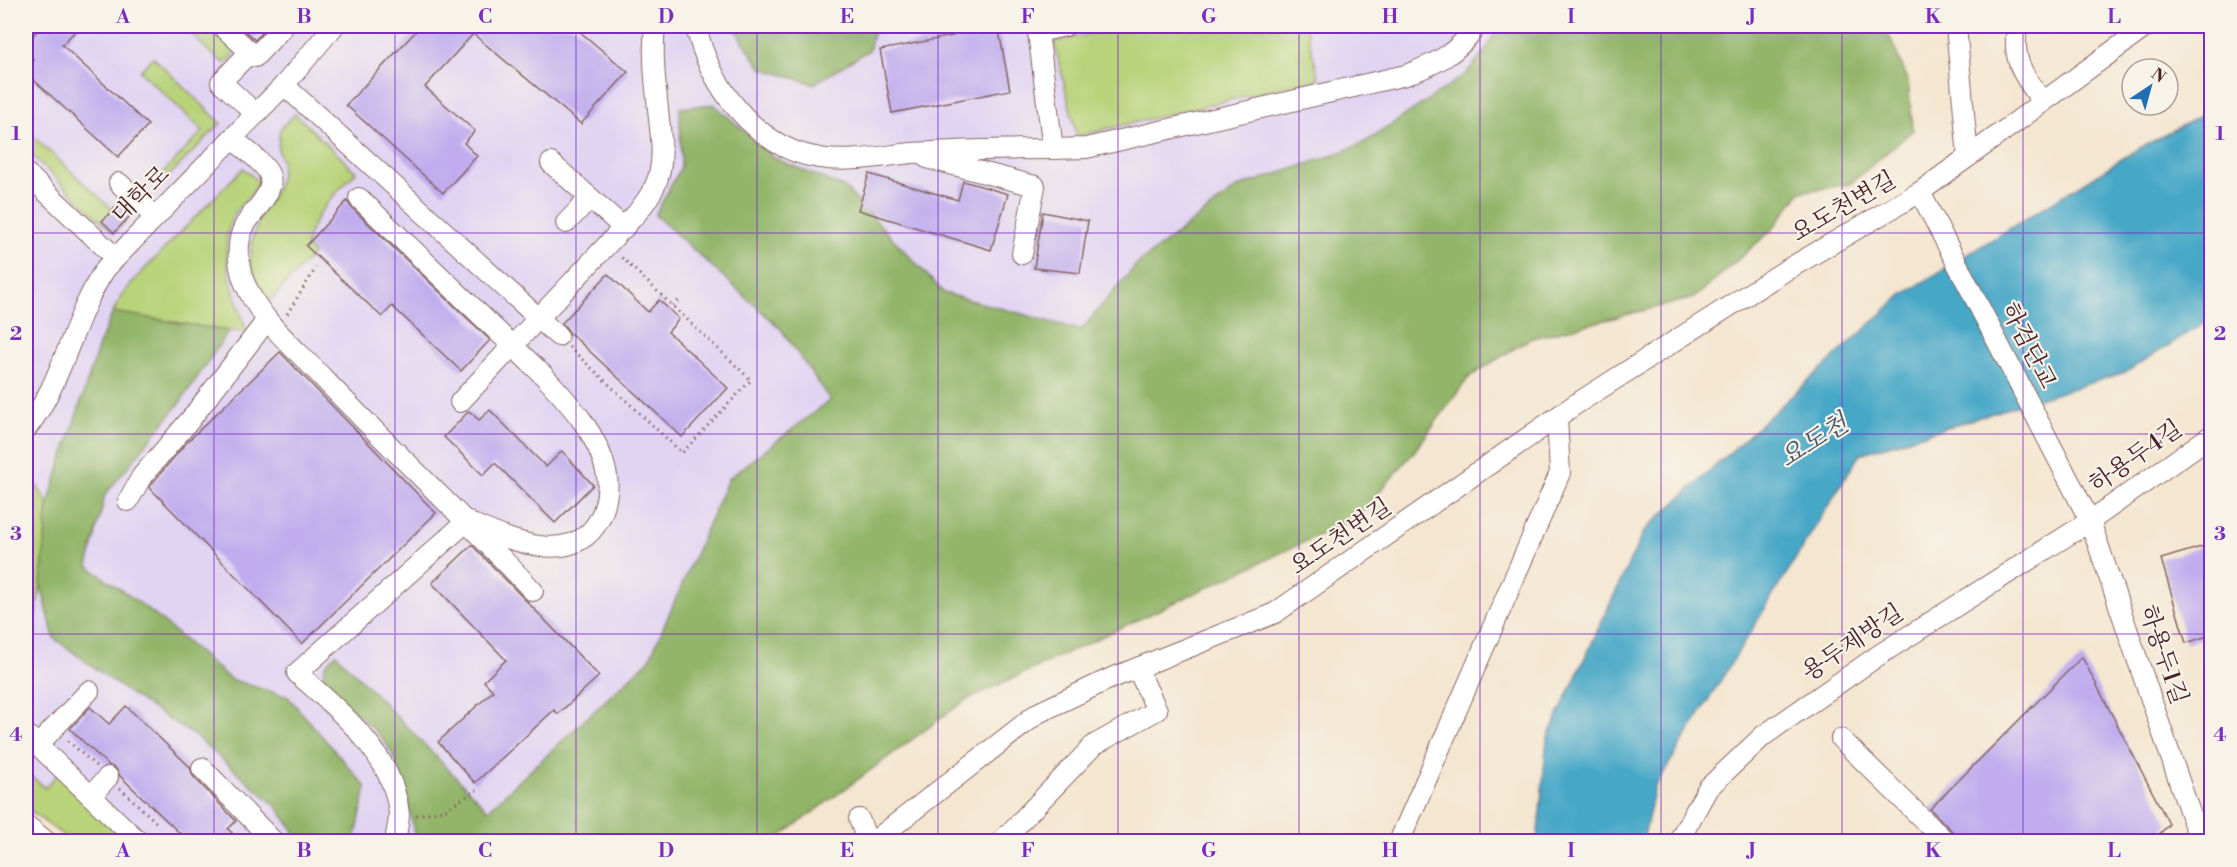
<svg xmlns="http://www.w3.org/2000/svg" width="2237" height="867" viewBox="0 0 2237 867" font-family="'Libre Bodoni','Noto Serif KR',serif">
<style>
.built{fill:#e1d4f3}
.green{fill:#b8d379;stroke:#817952;stroke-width:1.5}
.forest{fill:#92b569;stroke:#6e6a4a;stroke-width:1.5}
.water{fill:#47a7c7;stroke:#486379;stroke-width:1.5}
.building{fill:#c0acee}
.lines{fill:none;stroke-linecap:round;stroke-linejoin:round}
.minor-casing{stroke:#866565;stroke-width:22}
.path{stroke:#866565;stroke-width:3;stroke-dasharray:1.5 4.5;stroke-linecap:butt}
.minor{stroke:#fff;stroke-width:20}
.grid{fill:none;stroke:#7b2cbf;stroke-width:1.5;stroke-opacity:0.55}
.labels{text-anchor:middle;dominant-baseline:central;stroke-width:4.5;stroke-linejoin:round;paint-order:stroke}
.street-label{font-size:24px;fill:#4a1f2b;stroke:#f7f3e8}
.water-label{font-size:26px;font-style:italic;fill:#495569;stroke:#f7f3e8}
.neatline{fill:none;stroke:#7b2cbf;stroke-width:2}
.grid-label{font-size:20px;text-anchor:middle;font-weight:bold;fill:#7b2cbf}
</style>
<rect width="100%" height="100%" fill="#f7f3e8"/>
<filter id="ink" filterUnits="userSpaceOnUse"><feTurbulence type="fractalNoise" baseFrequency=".0167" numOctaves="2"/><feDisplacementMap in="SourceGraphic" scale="12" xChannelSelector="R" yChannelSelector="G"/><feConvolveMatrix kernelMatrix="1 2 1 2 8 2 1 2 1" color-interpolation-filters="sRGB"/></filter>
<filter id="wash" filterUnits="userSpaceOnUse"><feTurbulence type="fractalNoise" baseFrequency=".008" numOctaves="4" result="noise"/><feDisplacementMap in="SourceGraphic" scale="24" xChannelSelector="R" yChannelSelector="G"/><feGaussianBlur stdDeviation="1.35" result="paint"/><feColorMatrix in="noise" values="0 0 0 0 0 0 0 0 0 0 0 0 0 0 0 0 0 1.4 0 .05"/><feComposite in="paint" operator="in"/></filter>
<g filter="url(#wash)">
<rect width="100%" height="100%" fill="#f4e6d0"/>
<path class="built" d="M26 26H733L761 68 869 50 875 26H1497L1488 47 1466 74 1367 141 1337 154 1136 265 1082 331 943 293 869 370 728 479 649 660 488 810 336 655 360 717 390 750 406 793 415 836 414 842 70 841 26 808Z"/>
<g class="green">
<path d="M183 26H219L239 48 229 61 225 63 216 58Z"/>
<path d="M1124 26H1306L1319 79 1077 136 1054 42Z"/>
<path d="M153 57 221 123 161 184 158 178 203 131 140 71Z"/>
<path d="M295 114 356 172C335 194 311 216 306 246L313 254 268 303 251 269 250 256 253 238 262 212 275 192 280 178 282 163 278 149 280 129Z"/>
<path d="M26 130 113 210 124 199 136 211 114 233 26 150Z"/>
<path d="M243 168 259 182C253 196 238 204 232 219 217 255 236 297 247 332L229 331 113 312 122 295 137 277Z"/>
<path d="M32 478 48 504 41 585 34 623 26 624V484Z"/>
<path d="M26 772 45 788 59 772 131 841H71L26 808Z"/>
</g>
<g class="forest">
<path d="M733 26H875L869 50 814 84 761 68Z"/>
<path d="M1497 26H1885L1908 80 1913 130 1850 184 1800 192 1772 230 1694 298 1529 339 1469 377 1413 453 1358 517 966 700 774 841H414L415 836C409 808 404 778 391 752 381 731 340 700 322 684L325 665 336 654 488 810 649 660 728 479 830 400 781 329 655 215 681 167 680 108 714 104 774 158 845 188 944 293 1081 330 1136 265 1238 187 1337 154 1367 141 1466 74 1488 47Z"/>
<path d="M113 312 229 331 179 404 105 495 88 566 149 610 230 679 288 697 366 787 355 841H301L277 807 195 736 130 694 54 638 41 585 48 504 100 342Z"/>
</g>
<path class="water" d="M2211 110V319L2126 372 1860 454 1655 787 1643 841 1537 842 1547 739 1644 531 1902 295 2138 149Z"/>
<g id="blocks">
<g class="building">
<path d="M41 26H80L62 45 148 125 118 157 26 73V70L34 60 26 52V44Z"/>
<path d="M239 26H268L255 40Z"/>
<path d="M421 26H573L628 72 581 124 473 34 425 87 475 131 464 143 477 156 443 193 346 105Z"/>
<path d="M951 26H998L1010 90 892 113 880 50 953 36Z"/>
<path d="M869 174 958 200 963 181 1008 194 991 250 858 210Z"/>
<path d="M347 201 351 207 490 340 461 371 392 306 382 317 306 246Z"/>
<path d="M121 202 133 213 114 233 102 221Z"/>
<path d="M1043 212 1088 221 1080 273 1034 268Z"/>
<path d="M608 274 648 312 659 300 679 319 668 332 728 388 682 437 570 333 562 323Z"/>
<path d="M280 352 436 513 302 644 149 487 186 443Z"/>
<path d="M490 410 546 467 562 451 593 485 555 523 495 463 483 475 444 437 469 411 479 420Z"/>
<path d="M2211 544V635L2186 643 2161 559Z"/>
<path d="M472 545 599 676 558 714 554 710 475 783 438 742 493 691 484 681 506 660 432 583Z"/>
<path d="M2082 657 2169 824 2152 842H1958L1954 833 1930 809Z"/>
<path d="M126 706 190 767 193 776 236 821 228 829 241 842H189L120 776 116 769 108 765 70 729 90 707 109 724Z"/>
</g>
</g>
</g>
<g filter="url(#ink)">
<use href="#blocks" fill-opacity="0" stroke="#866565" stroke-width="1.5"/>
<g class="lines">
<defs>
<g id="minor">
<path d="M222 26 250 52 221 82 256 114"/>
<path d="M696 26C708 85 757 149 820 158 849 163 882 156 911 153 958 150 1006 149 1053 149L1038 32 1065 26"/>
<path d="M1956 26 1968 157"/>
<path d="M2017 26C2012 60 2022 74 2042 101"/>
<path d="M250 52 255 57 284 26"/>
<path d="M284 85 558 336"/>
<path d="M232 138C243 148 257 157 266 169 282 189 252 210 244 227 235 245 238 271 247 288 263 323 297 350 323 378 392 450 465 518 533 591"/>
<path d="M1053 149 1086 148 1406 75C1437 63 1457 54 1476 26"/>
<path d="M927 158 1035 186 1022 254"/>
<path d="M551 163 624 228"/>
<path d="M26 173 115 257"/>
<path d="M119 183 155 217"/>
<path d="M1920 192 2090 521 2200 842"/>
<path d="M359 198 544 376C569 403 598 434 606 471 610 486 606 507 599 520 573 567 512 541 475 525"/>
<path d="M566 223 590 198"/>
<path d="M460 402 637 213C645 203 654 191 658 178 665 156 660 131 658 109 655 81 652 53 655 26"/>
<path d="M26 429C64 382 72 318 106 268L284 85 334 26"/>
<path d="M128 501 142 476 190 420 267 320"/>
<path d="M26 734 139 842"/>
<path d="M1841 739 1946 842"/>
<path d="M38 745 89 691"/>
<path d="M202 768 274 842"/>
<path d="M91 796 108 777"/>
<path d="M859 819 868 842"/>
<path d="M26 825 47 842"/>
<path d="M395 842C396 833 399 823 399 814 394 754 338 710 297 673L467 521"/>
<path d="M873 842 1038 713 1107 680 1275 613 1576 404 1783 272 1920 192 2147 26"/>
<path d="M1001 842 1094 745 1157 710 1137 668"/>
<path d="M1399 842 1560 473 1557 418"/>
<path d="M1678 842 1708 788 1763 736 1879 655 2090 521 2212 435"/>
</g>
</defs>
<use href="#minor" class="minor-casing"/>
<g class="path">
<path d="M673 306 680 299"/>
<path d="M287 314 316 268"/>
<path d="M569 347 682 453 751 380 619 255"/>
<path d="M68 741 96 766"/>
<path d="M120 788 157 823"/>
<path d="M416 815 444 810 477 790"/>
</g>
<use href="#minor" class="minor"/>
</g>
</g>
<path class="grid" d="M214 26V842M395 26V842M576 26V842M757 26V842M938 26V842M1118 26V842M1299 26V842M1480 26V842M1661 26V842M1842 26V842M2023 26V842M26 233H2212M26 434H2212M26 634H2212"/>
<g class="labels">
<g class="street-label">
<text transform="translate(141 195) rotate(-45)">대학로</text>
<text transform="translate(1844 207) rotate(-30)">요도천변길</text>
<text transform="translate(2028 346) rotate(63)">하검단교</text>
<text transform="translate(2136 457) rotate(-35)">하용두4길</text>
<text transform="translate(1341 537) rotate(-34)">요도천변길</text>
<text transform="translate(1853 643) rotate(-34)">용두제방길</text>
<text transform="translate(2163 655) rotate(71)">하용두1길</text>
</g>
<g class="water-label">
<text transform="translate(1814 441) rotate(-32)">요도천</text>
</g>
</g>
<rect width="2237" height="867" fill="none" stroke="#f7f3e8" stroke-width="66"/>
<g transform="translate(2150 87) rotate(36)"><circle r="28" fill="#f7f3e8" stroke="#b29e9c" stroke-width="1.5"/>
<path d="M0-4.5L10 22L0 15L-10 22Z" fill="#1f6fb2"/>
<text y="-9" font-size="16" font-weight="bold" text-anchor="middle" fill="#4a1f2b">N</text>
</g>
<rect x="33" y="33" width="2171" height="801" class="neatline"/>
<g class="grid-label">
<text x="123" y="23">A</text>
<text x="304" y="23">B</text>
<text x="485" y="23">C</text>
<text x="666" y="23">D</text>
<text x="847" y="23">E</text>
<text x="1028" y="23">F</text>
<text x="1209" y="23">G</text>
<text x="1390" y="23">H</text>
<text x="1571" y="23">I</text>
<text x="1752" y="23">J</text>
<text x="1933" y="23">K</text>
<text x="2114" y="23">L</text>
<text x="16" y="140">1</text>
<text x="2220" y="140">1</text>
<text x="16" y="340">2</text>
<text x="2220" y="340">2</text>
<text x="16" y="540">3</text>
<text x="2220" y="540">3</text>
<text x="16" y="741">4</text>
<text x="2220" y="741">4</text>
<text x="123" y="857">A</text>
<text x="304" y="857">B</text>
<text x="485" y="857">C</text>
<text x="666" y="857">D</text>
<text x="847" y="857">E</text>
<text x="1028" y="857">F</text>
<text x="1209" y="857">G</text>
<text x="1390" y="857">H</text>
<text x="1571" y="857">I</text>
<text x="1752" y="857">J</text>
<text x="1933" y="857">K</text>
<text x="2114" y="857">L</text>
</g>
</svg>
